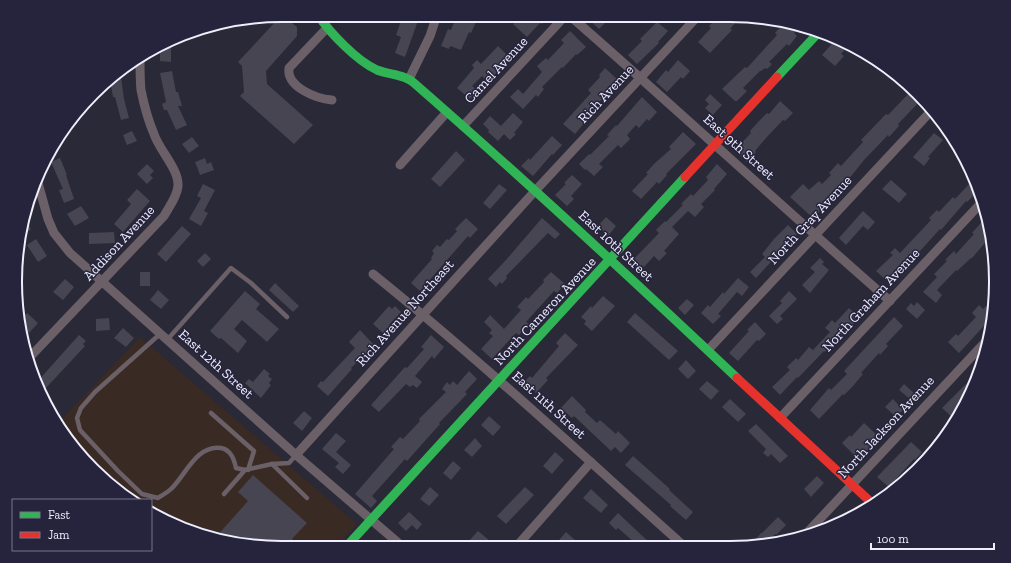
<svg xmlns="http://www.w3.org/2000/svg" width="1011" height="563" viewBox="0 0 1011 563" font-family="'Zilla Slab',serif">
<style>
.education{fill:#392a24}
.green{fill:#32493b}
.building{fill:#464551}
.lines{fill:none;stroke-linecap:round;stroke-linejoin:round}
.lane{stroke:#6b6067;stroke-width:4.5}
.street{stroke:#6b6067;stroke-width:9}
.fast{stroke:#30b455;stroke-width:9}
.jam{stroke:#e5322d;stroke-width:9}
.labels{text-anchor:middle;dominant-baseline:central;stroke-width:3;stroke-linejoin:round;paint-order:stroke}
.street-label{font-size:14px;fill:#eeeefc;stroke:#26233d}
.rim{fill:none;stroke:#eeeefc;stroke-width:2}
</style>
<rect width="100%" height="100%" fill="#2a2937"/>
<path class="education" d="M140 337 357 524 336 547H264L196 534 151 514V500H133L81 457 59 422Z"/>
<path class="green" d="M67 435 131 498 81 457Z"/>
<g class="building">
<path d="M403 15H420L405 57 395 53 401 37 396 35Z"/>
<path d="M457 15 476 22 471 33 469 32 461 50 450 46 449 49 441 46 448 29 451 30Z"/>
<path d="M526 15H550L542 24 540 23 527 37 513 24 518 19 521 22Z"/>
<path d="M584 15H603L608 20 599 29Z"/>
<path d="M719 16H741L730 29 732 30 710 53 698 42 711 28 709 26Z"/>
<path d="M286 18 297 27V36L266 71 267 84 313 125 294 144 240 96 244 92 242 66 238 62 278 19Z"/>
<path d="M657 22 668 31 658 42 659 43 637 64 628 55 642 41 640 39Z"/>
<path d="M784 23 800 26 794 33 797 36 789 46 787 44 769 62 772 64 767 69 765 68 761 71H760L743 88 747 91 737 101H735L722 89 745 67 747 68 777 35 775 33Z"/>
<path d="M570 31 586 47 577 55 576 54 563 68 562 67 542 87 544 89 538 97 536 95 523 109 510 97 518 89 523 94 542 72 537 66 546 58 548 60 564 43 561 40Z"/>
<path d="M836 39 849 45 841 54 844 56 835 66 822 55Z"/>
<path d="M498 46 510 58 488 82 482 76 472 86 477 90 470 99 457 88 474 68 472 65 477 60 481 64Z"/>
<path d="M160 48H171V62L160 61Z"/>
<path d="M678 60 690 71 683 79 681 77 667 92 656 82 666 70 668 72Z"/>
<path d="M605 68 619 81 609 92 611 94 606 99 604 98 600 101 584 119 586 121 575 134 563 124 591 93 588 90 600 77 599 75Z"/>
<path d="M120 70 124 99 129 118 121 120 115 97H113L110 80Z"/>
<path d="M172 71 176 92H178L182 106H178L187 125 176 130 167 110H164L162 104 166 102 160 73Z"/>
<path d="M913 89 922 99 898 124 899 126 889 137 888 135 864 160 845 184 832 197 831 195 819 207 822 209 813 218 790 197 803 184 809 190 819 181 822 184 831 175 829 173 838 163 841 166 863 142 861 140 886 114 888 115Z"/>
<path d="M710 94 722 105 713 115 705 108 709 104 705 100Z"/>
<path d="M642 97 657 112 649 121 647 119 639 128 636 125 627 135 630 139 621 148 618 145 599 164 603 167 594 176 586 169 585 170 579 164 589 154 590 155 609 136 607 135 616 125 617 126Z"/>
<path d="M780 101 793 113 785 121 783 120 766 138 755 151 756 152 747 162 735 150 751 133 750 131 759 121 767 113 769 114Z"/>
<path d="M513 113 523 122 514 133 516 134 510 140 504 134 498 141 488 132 489 130 483 124 490 116 501 126Z"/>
<path d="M132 131 137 141 127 145 123 135Z"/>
<path d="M683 132 696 144 666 174 667 175 659 184 657 182 641 199 632 191 648 174 646 173 654 164 671 149 669 147Z"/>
<path d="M934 133 943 140 928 157 930 158 924 166 913 157Z"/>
<path d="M552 136 562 145 553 155 552 154 533 176 521 166 529 158 530 160Z"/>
<path d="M192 137 199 146 189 153 182 144Z"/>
<path d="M456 151 465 160 440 187 431 179Z"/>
<path d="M60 158 67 175H66L74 199 64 203 59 190 63 189 51 162Z"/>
<path d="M205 158 207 164 211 162 214 170 200 175 195 162Z"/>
<path d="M147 164 154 171 150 175 153 178 147 184 137 174Z"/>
<path d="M717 164 727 174 714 189 715 190 701 204 704 207 695 217 688 211 672 227 679 234 664 251 667 253 659 261 654 256 644 267 641 265 639 268 632 261 659 233 656 230 665 221 666 222 683 205 681 204 691 194 693 196 708 180 706 177Z"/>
<path d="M572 175 582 184 571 196 574 199 567 206 555 195 566 184 564 183Z"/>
<path d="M974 179 979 190 967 202 966 201 941 230 940 229 901 272 899 270 888 282 876 271 893 255 890 253 895 248 900 253 931 220 929 218 937 210 939 212 953 197 955 199Z"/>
<path d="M891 180 907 194 899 203 882 189Z"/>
<path d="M203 184 215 190 204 211 208 213 201 226 189 219 201 198 197 196Z"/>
<path d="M499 184 507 190 490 209 483 203Z"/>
<path d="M137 189 150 201 123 232 114 224 131 204 127 200Z"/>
<path d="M81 206 89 218 75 226 67 214Z"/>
<path d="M863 211 875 222 868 230 863 226 846 245 839 238Z"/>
<path d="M24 214 31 230 22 234 23 225Z"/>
<path d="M987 216 991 236 972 258H971L957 271 956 270 937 290 942 295 936 303 923 292 937 277 934 274 947 261 945 260 954 251 956 254 974 234 972 233Z"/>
<path d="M606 217 616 226 608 236 598 226Z"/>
<path d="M466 218 478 229 470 238 468 236 420 291 411 283 432 259 431 258 434 253 432 251 437 245 440 247 447 239 449 240 457 231 455 229Z"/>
<path d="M542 218 560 234 555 239 548 233 506 276 507 278 502 284 500 282 496 287 488 279 506 260Z"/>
<path d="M788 225 797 234 756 278 750 272 765 257 762 254 774 239Z"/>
<path d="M182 226 191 234 166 262 157 254Z"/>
<path d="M114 232 115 243 89 244V233Z"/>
<path d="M36 239 47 256 38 262 27 245Z"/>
<path d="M205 253 211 259 203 267 197 261Z"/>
<path d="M820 258 824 262 822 264 829 270 810 293 802 285 815 272 810 268Z"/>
<rect x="140" y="272" width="10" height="14"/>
<path d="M551 272 565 284 557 293 554 291 526 322 529 324 519 335 516 333 492 359 481 349 493 336 489 333 492 330 484 322 490 315 504 329 521 310 517 307 526 297 528 299 544 282 543 280Z"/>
<path d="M738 278 749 287 742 296 737 292 718 314 721 316 713 324 701 313 708 305 710 307 723 292 724 294Z"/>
<path d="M65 279 74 287 63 300 53 292Z"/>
<path d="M275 283 299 306 293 312 269 290Z"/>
<path d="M158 290 169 300 161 309 150 300Z"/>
<path d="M245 291 260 304 256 309 279 329 267 342 242 320 234 329 247 341 238 353 221 338 219 339 210 331Z"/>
<path d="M789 291 797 299 780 316 783 319 777 324 769 316 782 303 780 301Z"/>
<path d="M603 296 615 306 592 331 584 324 586 321 581 317 591 306 592 308Z"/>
<path d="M994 298V315L959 353 948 342 956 334 958 336 976 317 972 313 979 305 983 309Z"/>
<path d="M687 299 694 305 685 315 678 308Z"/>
<path d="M917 302 925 310 917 319 906 309 911 303 914 306Z"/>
<path d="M389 306 392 309 395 306 401 312 389 325 390 327 384 334 373 324Z"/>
<path d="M849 308 859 318 838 340 837 338 825 352 824 351 798 378 797 377 780 395 772 387 790 370 787 367 796 358 798 360 809 347 813 350 830 332 825 328 832 320 835 323Z"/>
<path d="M27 313 38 323 29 333 22 327V325L25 322 21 319Z"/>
<path d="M635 313 678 351 669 360 627 322Z"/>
<path d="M894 317 903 326 886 344 888 346 880 355 879 353 861 373 863 374 853 386 844 395 843 394 819 419 810 410 829 388 831 390 847 374 844 371Z"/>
<path d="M109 318 110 330 96 331V319Z"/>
<path d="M755 322 766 334 759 341 757 340 738 361 729 353 749 331 747 330Z"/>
<path d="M123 328 134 338 126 347 114 338Z"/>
<path d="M360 330 374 345 351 368 352 369 328 396 317 386 321 381 323 382 355 348 349 342Z"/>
<path d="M565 333 578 345 546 378 548 380 536 393 524 382 530 376 532 378 559 346 556 343Z"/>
<path d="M79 335 86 341 83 344 85 346 45 389 37 382Z"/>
<path d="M431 335 444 347 434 359 432 356 415 376 422 382 417 388 413 385 410 387 406 384 379 412 371 405 405 367 407 368 424 349 421 347Z"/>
<path d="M686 360 696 371 688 379 678 369Z"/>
<path d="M264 369 270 374 268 376 272 379 269 383 271 385 261 398 245 383 249 379 253 382Z"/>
<path d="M469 371 477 379 465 392 467 394 439 423 440 424 407 461 405 459 372 496 377 501 371 508 355 494 394 449 391 447 400 437 403 439 420 421 419 419 446 392 442 389 447 382 450 385 453 381 457 385Z"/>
<path d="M707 381 719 391 711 400 699 389Z"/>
<path d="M904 384 915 394 910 399 899 390Z"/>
<path d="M966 384 971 388 968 391 970 394 966 403 952 417 942 408Z"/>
<path d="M572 396 586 410 585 412 597 423 600 420 616 434 618 431 630 443 621 453 615 447 611 451 574 416 572 418 561 408Z"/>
<path d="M730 399 746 414 738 422 722 407Z"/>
<path d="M893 399 903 410 896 417 885 407Z"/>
<path d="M304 411 312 418 302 431 293 423Z"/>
<path d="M489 416 501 427 493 436 481 425Z"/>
<path d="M864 423 879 437 859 460 842 443 850 435 851 437Z"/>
<path d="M756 424 788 456 780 463 771 454 768 457 763 453 766 449 748 431Z"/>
<path d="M336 433 346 441 336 452 351 465 343 474 335 467 339 463 322 449Z"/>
<path d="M475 438 482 446 472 457 464 450Z"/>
<path d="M911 442 922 452 915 460 914 459 896 479 898 481 891 489 877 477Z"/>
<path d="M555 452 564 460 552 474 543 466Z"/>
<path d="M633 456 670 489 669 490 693 512 686 520 670 506 671 505 625 465Z"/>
<path d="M453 461 461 468 451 480 443 473Z"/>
<path d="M253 475 307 523 292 539 301 547H264L215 538 248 501 238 492Z"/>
<path d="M817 476 824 483 811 497 804 489Z"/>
<path d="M430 487 439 495 429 506 420 499Z"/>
<path d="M525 487 534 495 506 524 497 516Z"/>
<path d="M591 489 608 505 601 513 583 498Z"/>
<path d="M409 512 422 524 417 530 412 525 406 531 398 523Z"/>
<path d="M618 513 636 530 653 546H632L635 543 618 528 616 530 609 523Z"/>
<path d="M778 517 786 525 776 535 775 534 766 545 750 546 761 533H762Z"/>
<path d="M478 531 490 541 485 547H470L466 544Z"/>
<path d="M566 532 575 540 568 546H554Z"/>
</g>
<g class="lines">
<g class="lane">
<path d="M160 334 95 392 81 408 77 418 80 430 118 471 142 494 158 498C162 495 167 493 171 489 185 476 197 444 221 448 231 450 234 459 236 468L245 470"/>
<path d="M167 340 231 268 251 283 287 317"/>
<path d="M211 413 254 451 248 470"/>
<path d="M272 464 307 498"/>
<path d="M224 494 245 470 272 464 289 463 296 455"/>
</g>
<g class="street">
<path d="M569 15C677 109 782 207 890 301"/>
<path d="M327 28 289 68C286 87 317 99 332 100"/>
<path d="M409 79 430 36 437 15"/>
<path d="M463 126 566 15"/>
<path d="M400 165 447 112"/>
<path d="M38 183 48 219 54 233 70 253 296 455 403 547"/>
<path d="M373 274C481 361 581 454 684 546"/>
<path d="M708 350 932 110"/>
<path d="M29 358 164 216C169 207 177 197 178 186 179 169 159 150 154 134 148 120 144 105 141 90 140 80 140 69 140 59"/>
<path d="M780 418 983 201"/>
<path d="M296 455 535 191 698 16"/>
<path d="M804 536 989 338"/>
<path d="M516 547 591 462"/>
</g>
<g class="fast">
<path d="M318 15C330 33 357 61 377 70 389 75 404 74 414 83 524 179 631 278 737 378"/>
<path d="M777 77 820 31"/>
<path d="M346 547 685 177"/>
</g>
<g class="jam">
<path d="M685 177 777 77"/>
<path d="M737 378 874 505"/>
</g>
</g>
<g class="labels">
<g class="street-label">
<text transform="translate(496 70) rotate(-47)">Camel Avenue</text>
<text transform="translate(606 94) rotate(-47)">Rich Avenue</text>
<text transform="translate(739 147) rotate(42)">East 9th Street</text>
<text transform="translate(810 220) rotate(-47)">North Gray Avenue</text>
<text transform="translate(119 243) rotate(-47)">Addison Avenue</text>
<text transform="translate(616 246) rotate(43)">East 10th Street</text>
<text transform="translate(871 300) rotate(-47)">North Graham Avenue</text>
<text transform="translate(545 311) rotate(-47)">North Cameron Avenue</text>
<text transform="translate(405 313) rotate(-48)">Rich Avenue Northeast</text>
<text transform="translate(216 364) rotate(42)">East 12th Street</text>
<text transform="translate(549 405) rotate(42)">East 11th Street</text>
<text transform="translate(886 427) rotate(-47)">North Jackson Avenue</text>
</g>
</g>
<path d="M0 0H1011V563H0ZM281 22H730A259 259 0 0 1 989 281V282A259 259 0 0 1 730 541H281A259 259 0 0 1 22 282V281A259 259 0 0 1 281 22Z" fill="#26233d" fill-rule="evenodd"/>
<path class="rim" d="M281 22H730A259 259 0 0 1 989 281V282A259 259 0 0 1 730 541H281A259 259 0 0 1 22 282V281A259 259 0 0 1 281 22Z"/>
<rect x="12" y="499" width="140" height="52" fill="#26233d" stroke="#767489"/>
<rect x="20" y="512" width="20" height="6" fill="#30b455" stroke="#767489"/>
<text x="48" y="519" font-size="12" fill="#eeeefc">Fast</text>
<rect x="20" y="532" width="20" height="6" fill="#e5322d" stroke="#767489"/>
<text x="48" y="539" font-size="12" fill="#eeeefc">Jam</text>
<path d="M871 543v6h123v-6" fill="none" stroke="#eeeefc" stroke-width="2"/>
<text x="877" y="543" font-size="12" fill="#eeeefc" stroke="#26233d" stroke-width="3" paint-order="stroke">100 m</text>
</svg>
